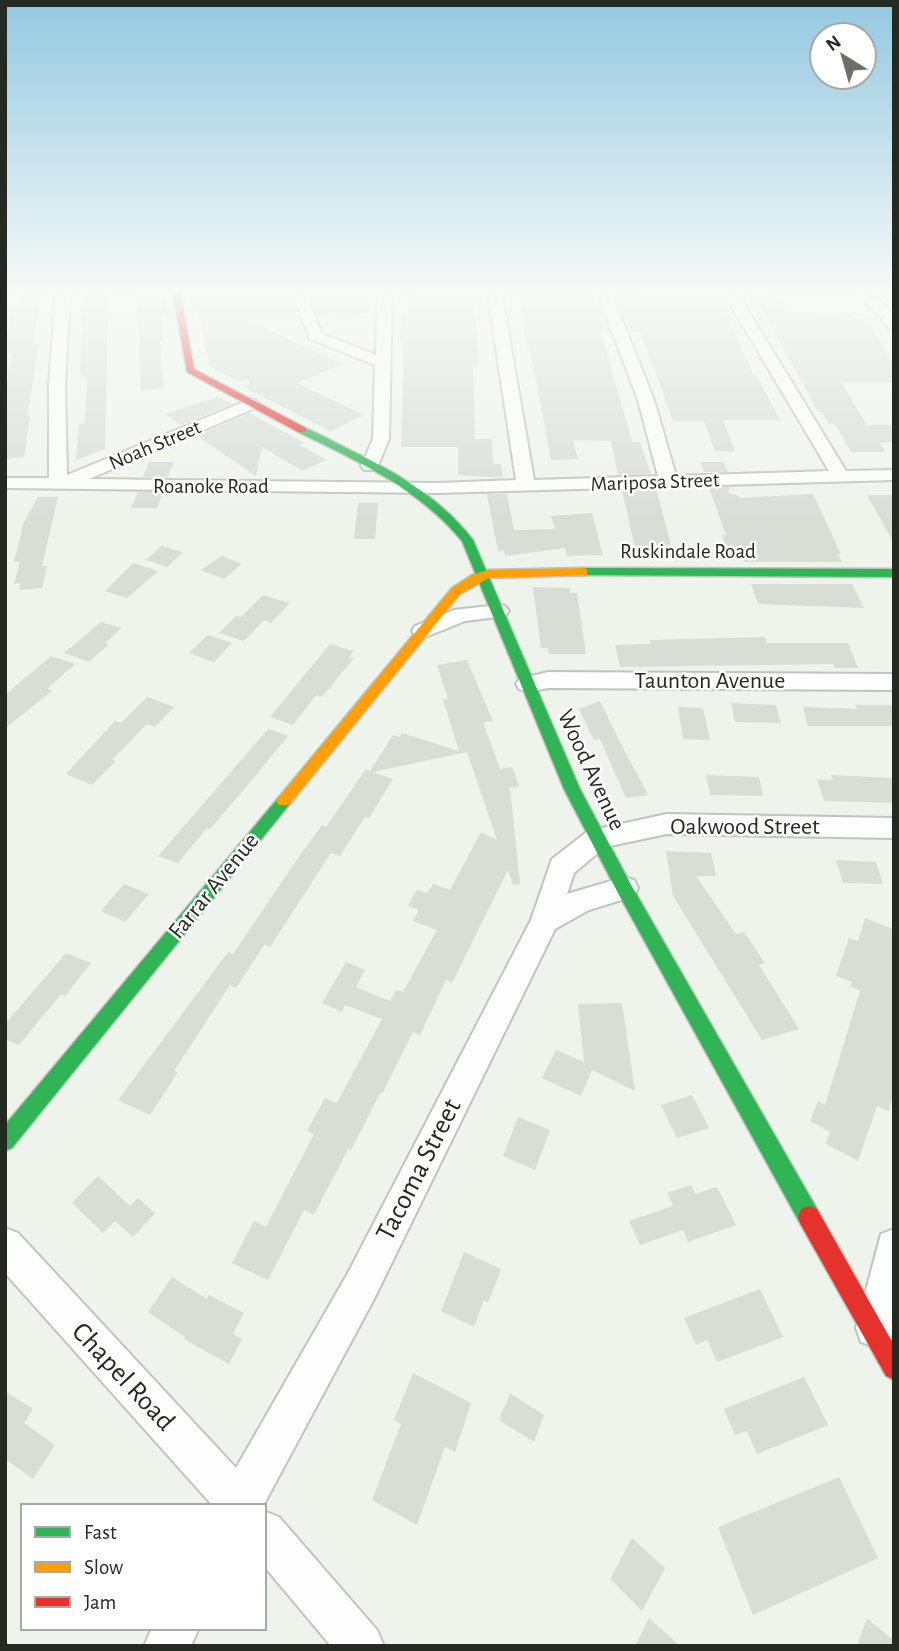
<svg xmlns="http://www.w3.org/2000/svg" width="899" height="1651" viewBox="0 0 899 1651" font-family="'Alegreya Sans',sans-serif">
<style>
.building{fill:#d8ddd6}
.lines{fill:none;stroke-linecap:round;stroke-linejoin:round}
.street-casing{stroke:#bfc4be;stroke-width:4}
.fast-casing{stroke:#bfc4be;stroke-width:3}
.slow-casing{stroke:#bfc4be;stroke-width:3}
.jam-casing{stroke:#bfc4be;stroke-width:3}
.street{fill:#fcfdfc;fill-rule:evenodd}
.fast{fill:#30b455;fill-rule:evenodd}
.slow{fill:#ff9f0a;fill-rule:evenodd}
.jam{fill:#e5322d;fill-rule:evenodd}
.labels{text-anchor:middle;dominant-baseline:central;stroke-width:5;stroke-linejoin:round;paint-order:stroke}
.far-street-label{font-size:21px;fill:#242922;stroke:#fff}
.street-label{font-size:24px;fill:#242922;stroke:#fff}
.near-street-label{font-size:28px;fill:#242922;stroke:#fff}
</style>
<rect width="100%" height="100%" fill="#eef4ec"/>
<g class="building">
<path d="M137 289H165L167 314H161L163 342 160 341 163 388 141 391Z"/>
<path d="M188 289H289L299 318 249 321 342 364 297 383 364 415 330 431 244 387 249 384 248 380 238 381 209 366 198 311H192Z"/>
<path d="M308 289H368V313L318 316Z"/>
<path d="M409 289H473L479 365H473L475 439H492L493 464H501L503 478 458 475V447H401L404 339 400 340 401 315H408Z"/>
<path d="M751 289H772L786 312 848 313 852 318H865L894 364V382H841L867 425H894V442L880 443 886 452H851L835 424H829L822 412H818Z"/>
<path d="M639 290 716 291 753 374H756L780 420H723L735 452 715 451 704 421H673L640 331H630L618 303 641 301Z"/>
<path d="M108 292 105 449 76 460 79 424H84L86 406 87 376 81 377 80 364 85 294Z"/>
<path d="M41 293 33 344H39L27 417H30L24 457 5 459V394L12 353 5 354V344L13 304H20L22 295Z"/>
<path d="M520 295H567L569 303H598L609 331H601L632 442H640L651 474 618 475 611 441 573 440 578 459 551 460 531 354 525 341Z"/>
<path d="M218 397 232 404 181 425 165 414Z"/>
<path d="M249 413 305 443 300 445 326 460 303 471 262 447 256 476 197 436Z"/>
<path d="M149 462H174L168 477H143Z"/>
<path d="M701 462H724L728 472H704Z"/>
<path d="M729 487V494H736L740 498 813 494 841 554H838L842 562H744L740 553H728L722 535H726L709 488Z"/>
<path d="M656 489 673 552H636L622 490Z"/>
<path d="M138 492H163L157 508H131Z"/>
<path d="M487 494H507L514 530 555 529 551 516 592 513 603 555 567 556 565 548 506 556 503 550 498 551Z"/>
<path d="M867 495H894V543Z"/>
<path d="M38 497H58L42 566H47L42 588 19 590 21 583 14 584 20 562H14L24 522Z"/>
<path d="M358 503H378L375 539H354Z"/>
<path d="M162 546 183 552 167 567 146 560Z"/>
<path d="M222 556 242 564 224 579 201 570Z"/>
<path d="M133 563 158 571 127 598 105 591Z"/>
<path d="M751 584H852L864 608 758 604Z"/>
<path d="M533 587 570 588V593H577L586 654H549L548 648H541Z"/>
<path d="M263 595 290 603 271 623 264 620 244 641 219 633 236 616 241 617Z"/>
<path d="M101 622 121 628 105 643 109 644 89 662 64 653Z"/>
<path d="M208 635 232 643 214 662 189 653Z"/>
<path d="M765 637 767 643H848L858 668H835L833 664 620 667 615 645 651 644 650 640Z"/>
<path d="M330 644 354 651 349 657 354 658 322 697 316 695 293 725 270 717Z"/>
<path d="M51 656 75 664 47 689 52 691 5 728V695Z"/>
<path d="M467 660 493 721 483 722 500 769 512 767 519 786 510 788 520 884 513 885 508 870 452 983 446 980 420 1035 413 1032 382 1094 380 1093 351 1150 348 1149 314 1215 304 1210 268 1280 232 1263 254 1221 266 1227 314 1134 307 1131 325 1098 337 1103 382 1019 345 1005 342 1012 322 1003 346 962 365 970 356 987 390 1001 396 990 403 992 437 930 413 921 419 910 408 906 417 890 427 893 433 884 450 890 481 832 497 840 467 752 373 772 393 779 369 818 365 817 340 856 331 853 270 947 265 944 236 988 230 985 174 1071 178 1072 150 1115 118 1100 228 952 233 954 298 858 322 825 326 827 366 769 370 771 393 735 399 737 402 733 459 751 443 699H448L437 665Z"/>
<path d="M147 697 174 707 155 727 147 724 112 760 116 761 92 785 66 774 115 721 121 723Z"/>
<path d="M600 701 617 736 648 795 626 798 600 739 594 740 579 709Z"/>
<path d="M731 703 776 705 781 723 735 722Z"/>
<path d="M855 705H894V726H808L803 707 857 709Z"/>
<path d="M678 707 703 708 710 740 683 739Z"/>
<path d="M268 729 288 736 242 792 210 829 207 828 178 863 158 856Z"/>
<path d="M706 775 759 777 763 796 710 795Z"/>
<path d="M831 775 894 778V803L824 801 817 779 833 780Z"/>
<path d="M666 851 711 853 716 876H696L736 934 744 932 765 963 759 965 799 1029 762 1040 673 896Z"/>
<path d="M836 860 876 862 883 884 843 883Z"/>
<path d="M124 884 149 894 125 922 101 911Z"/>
<path d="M865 918 894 929V1090L889 1111 877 1106 858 1161 826 1144 830 1132 810 1121 818 1101 825 1105 860 991 850 986 852 982 836 976 849 938 858 941Z"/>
<path d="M66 953 91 963 65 996 61 994 19 1045 5 1039V1024Z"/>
<path d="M622 1003 635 1091 592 1070 581 1096 542 1078 556 1050 584 1062 578 1004Z"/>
<path d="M692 1095 709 1128 677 1138 661 1105Z"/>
<path d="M518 1117 550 1130 535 1170 503 1156Z"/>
<path d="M98 1176 130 1206 138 1198 155 1213 133 1237 115 1221 103 1233 72 1203Z"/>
<path d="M691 1185 695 1194 717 1187 736 1225 688 1242 683 1230 640 1245 629 1221 673 1206 667 1193Z"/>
<path d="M464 1252 501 1269 488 1303 484 1300 474 1327 441 1311Z"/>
<path d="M172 1277 207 1299 209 1295 244 1313 233 1334 242 1339 229 1364 184 1339 185 1337 148 1312Z"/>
<path d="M760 1289 783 1337 717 1362 707 1340 696 1345 684 1318Z"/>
<path d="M413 1373 471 1403 455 1452 445 1447 417 1525 372 1500 401 1424 394 1420Z"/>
<path d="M804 1377 828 1425 757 1454 747 1431 735 1435 724 1409Z"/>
<path d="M5 1391 33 1409 24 1423 55 1445 33 1479 5 1459Z"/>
<path d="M510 1393 544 1415 534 1442 499 1420Z"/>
<path d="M839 1477 878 1558 753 1615 718 1527Z"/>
<path d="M632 1538 665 1568 642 1611 610 1579Z"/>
<path d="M649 1618 680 1646H635Z"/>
<path d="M867 1618 894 1641V1646H857Z"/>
</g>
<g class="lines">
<defs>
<g id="street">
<path d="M56 289H70L65 386 67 475 251 399 257 401 259 404 257 407 89 479 437 483 516 480 487 289H501L534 480 658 476 638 400 596 289H610L654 400 676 476 829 471 721 289H735L846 471 894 470V480L437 493 5 488V478H49V386Z"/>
<path d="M291 289H305L321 333 376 355 378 289H392L389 439 376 470H364L361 466 373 439 375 365 310 339Z"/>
<path d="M855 289H869L894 316V329L889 328Z"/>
<path d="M498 605 505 606 509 611 505 616 465 621 423 638 415 636 412 631 415 626 454 610Z"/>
<path d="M548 672 894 674V690L548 688 527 692 519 689 516 684 519 679Z"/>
<path d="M667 814 894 818V838L667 834 605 847 574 873 567 894 624 877 634 880 638 888 634 896 589 910 555 929 374 1299 263 1506H213L5 1273V1228L18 1233 236 1468 348 1273 531 920 552 859 588 831Z"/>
<path d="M894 1229V1329L889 1342 875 1347 861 1342 856 1328 881 1234Z"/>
<path d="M264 1511 279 1517 377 1630 384 1646H331L264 1566Z"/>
<path d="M152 1628H199L191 1646H144Z"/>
</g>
<g id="fast">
<path d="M302 427C317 432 332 441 346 448 394 471 440 497 473 540L580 789 630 883 817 1209 820 1217 817 1225 809 1228 801 1225 618 893 564 789 462 541C418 488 359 462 298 432L297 430Z"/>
<path d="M583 568 894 569V577L579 575V569Z"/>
<path d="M284 795 289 797 292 801 289 805 12 1148 5 1151V1125L279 797Z"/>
</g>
<path id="slow" d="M583 568 587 569V575L489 578 460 594 289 805H279L276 801 279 797 452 588 472 575 488 570Z"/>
<g id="jam">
<path d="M172 289H180L194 369 306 428V432H298L187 372Z"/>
<path d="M809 1206 817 1209 894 1345V1380L886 1376 801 1225 798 1217 801 1209Z"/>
</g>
</defs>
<use href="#street" class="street-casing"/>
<use href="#fast" class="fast-casing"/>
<use href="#slow" class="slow-casing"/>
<use href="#jam" class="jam-casing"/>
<use href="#street" class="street"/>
<use href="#fast" class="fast"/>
<use href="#slow" class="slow"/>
<use href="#jam" class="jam"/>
</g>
<linearGradient id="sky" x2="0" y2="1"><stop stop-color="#93c8e2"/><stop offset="0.56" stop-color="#f7faf6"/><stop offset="1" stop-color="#f7faf6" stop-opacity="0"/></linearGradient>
<rect width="899" height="520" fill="url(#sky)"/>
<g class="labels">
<g class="far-street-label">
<text transform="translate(155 445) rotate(-23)">Noah Street</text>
<text transform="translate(655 482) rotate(-2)">Mariposa Street</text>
<text x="211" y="486">Roanoke Road</text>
<text x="688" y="551">Ruskindale Road</text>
</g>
<g class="street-label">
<text x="710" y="681">Taunton Avenue</text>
<text transform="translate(591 770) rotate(65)">Wood Avenue</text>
<text x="745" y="827">Oakwood Street</text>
<text transform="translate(214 886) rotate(-51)">Farrar Avenue</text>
</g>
<g class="near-street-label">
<text transform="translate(419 1170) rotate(-63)">Tacoma Street</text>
<text transform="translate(123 1377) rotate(47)">Chapel Road</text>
</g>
</g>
<rect width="899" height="1651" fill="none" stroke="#242922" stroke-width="14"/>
<rect x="21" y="1504" width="245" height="126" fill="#ffffff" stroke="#a7a9a7" stroke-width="2"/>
<rect x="35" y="1527" width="35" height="10" fill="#30b455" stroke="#a7a9a7" stroke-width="2"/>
<text x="84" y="1539" font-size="21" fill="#242922">Fast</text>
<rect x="35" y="1562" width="35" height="10" fill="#ff9f0a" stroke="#a7a9a7" stroke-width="2"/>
<text x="84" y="1574" font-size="21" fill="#242922">Slow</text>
<rect x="35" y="1597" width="35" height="10" fill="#e5322d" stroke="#a7a9a7" stroke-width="2"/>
<text x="84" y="1609" font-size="21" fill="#242922">Jam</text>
<g transform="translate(843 56) rotate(323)"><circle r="33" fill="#ffffff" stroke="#a7a9a7" stroke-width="2"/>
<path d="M0-5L12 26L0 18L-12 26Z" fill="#6b7069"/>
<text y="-10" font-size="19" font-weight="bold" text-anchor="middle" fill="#242922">N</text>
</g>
</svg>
